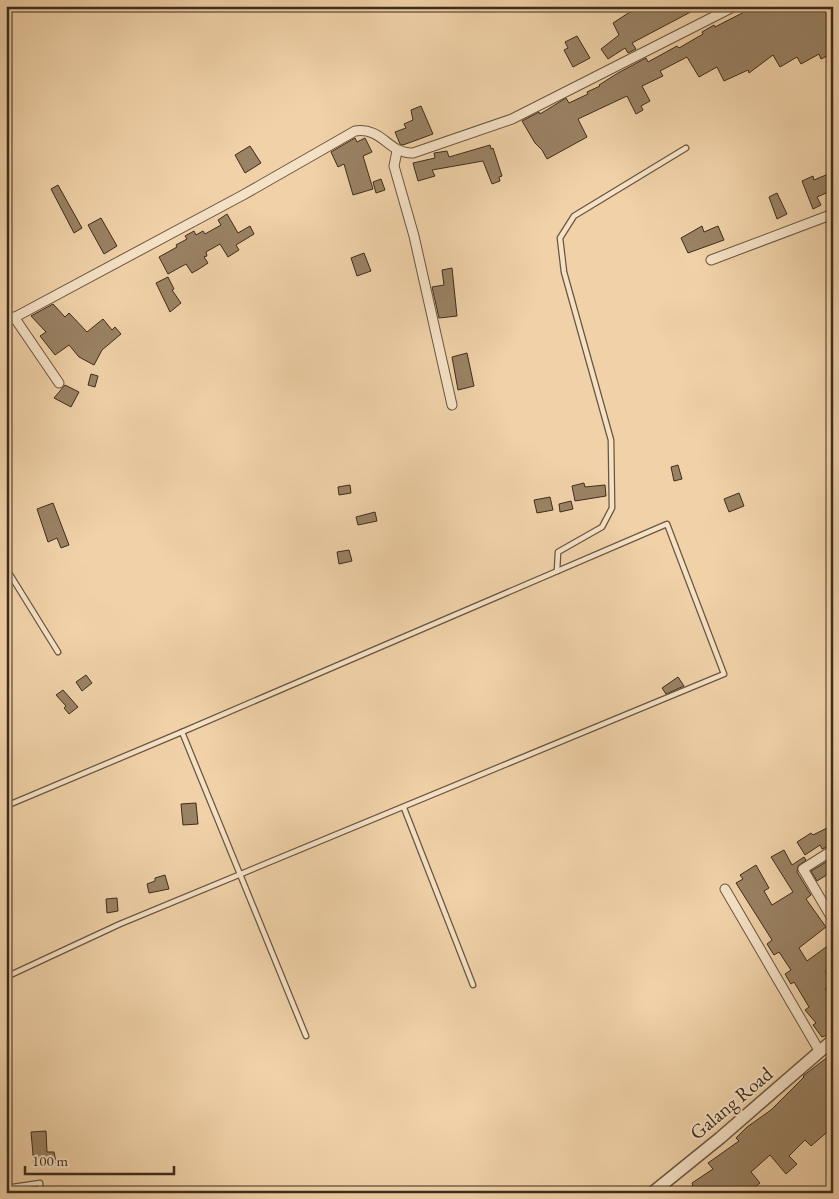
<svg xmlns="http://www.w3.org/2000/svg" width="839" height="1199" viewBox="0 0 839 1199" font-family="'EB Garamond',serif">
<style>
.building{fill:#9a8264;stroke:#3d2d1b}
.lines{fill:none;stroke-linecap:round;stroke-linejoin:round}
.service-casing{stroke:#6a563e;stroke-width:7}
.minor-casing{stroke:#6a563e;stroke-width:11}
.tertiary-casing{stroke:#6a563e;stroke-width:14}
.service{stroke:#f5e1c6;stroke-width:4.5}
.minor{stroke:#f5e1c6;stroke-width:9}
.tertiary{stroke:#f5e1c6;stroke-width:11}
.labels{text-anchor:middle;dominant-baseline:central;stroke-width:4;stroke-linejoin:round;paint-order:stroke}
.street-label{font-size:20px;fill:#3d2d1b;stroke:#f5e1c6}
</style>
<rect width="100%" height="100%" fill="#f0d1a8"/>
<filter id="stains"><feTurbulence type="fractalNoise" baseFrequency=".004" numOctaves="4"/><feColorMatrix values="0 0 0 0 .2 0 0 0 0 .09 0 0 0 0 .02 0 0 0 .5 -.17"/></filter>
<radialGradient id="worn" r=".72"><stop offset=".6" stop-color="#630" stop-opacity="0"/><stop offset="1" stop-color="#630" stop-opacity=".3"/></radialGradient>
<g class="building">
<path d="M639 6H702L632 43 636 49 628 53 625 48 608 59 601 49 619 35 613 23Z"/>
<path d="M748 6H833V53L821 59 819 54 801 64 797 57 780 67 773 55 749 73 748 70 724 81 717 67 699 77 687 57 660 71 663 76 642 86 650 101 641 106 643 110 636 114 627 96 578 119 587 137 547 159 542 150 535 143 522 121 539 112 540 114 566 98 569 103 588 94 587 92 600 86 599 85 618 73 646 58 648 62 677 46 679 48 703 34 702 32 714 25 715 27 750 9Z"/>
<path d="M577 36 590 58 573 67 564 50 568 48 565 42Z"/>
<path d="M421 106 433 134 403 145 400 144 395 132 406 128 404 124 413 120 411 110Z"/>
<path d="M355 138 357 142 365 138 372 152 363 156 373 189 353 195 344 164 338 167 331 152Z"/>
<path d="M490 145 491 149 493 148 502 176 499 177 500 181 492 184 483 161 432 170 435 176 418 181 413 163 435 158 434 153 447 151 449 157Z"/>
<path d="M250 146 261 163 245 173 235 155Z"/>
<path d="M833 172V190L817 197 821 205 813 209 802 181 813 176 814 180Z"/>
<path d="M381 179 385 190 376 193 373 182Z"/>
<path d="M58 185 82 228 74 233 51 189Z"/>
<path d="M777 193 787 214 777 219 769 197Z"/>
<path d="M227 214 238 233 250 226 254 234 236 245 239 250 228 257 220 244 206 252 207 256 204 257 208 263 199 269 192 273 186 264 168 274 159 257 177 247 176 245 187 239 185 236 194 231 196 235 203 231 205 234 221 225 218 220Z"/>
<path d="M101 218 117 246 104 254 88 225Z"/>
<path d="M702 226 704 232 718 226 724 240 688 253 681 238Z"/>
<path d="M364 253 371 271 357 276 351 258Z"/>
<path d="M452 268 457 316 439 318 432 287 444 285 442 270Z"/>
<path d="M168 277 174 289 172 290 181 303 170 312 156 283Z"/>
<path d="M53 304 65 317 69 313 87 332 103 319 112 330 115 327 121 334 102 350 94 365 79 357 69 345 55 355 40 336 46 332 31 316Z"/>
<path d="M467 353 474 386 458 390 452 357Z"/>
<path d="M91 374 98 376 95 387 88 385Z"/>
<path d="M65 385 79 392 71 407 54 398Z"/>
<path d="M678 465 682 479 674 481 671 467Z"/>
<path d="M584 483 585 487 605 485 606 496 575 501 572 486Z"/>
<path d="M350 485 351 493 339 495 338 487Z"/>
<path d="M739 493 744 506 729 512 724 499Z"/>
<path d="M550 497 553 510 537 513 534 500Z"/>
<path d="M571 501 573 509 560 512 559 504Z"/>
<path d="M53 503 69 545 61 548 57 538 48 542 37 509Z"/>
<path d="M375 512 377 521 358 525 356 517Z"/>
<path d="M349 550 352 561 339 564 337 552Z"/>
<path d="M86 675 92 683 82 691 76 682Z"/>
<path d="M678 677 684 686 666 694 662 688Z"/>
<path d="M63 690 78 707 69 714 64 708 66 706 56 695Z"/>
<path d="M196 803 198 824 183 825 181 804Z"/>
<path d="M833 825V844L822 849 820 845 805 855 797 842 811 833 813 835Z"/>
<path d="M784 850 792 865 804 857 806 860 798 866 797 872 811 895 806 899 826 927 799 948 807 961 833 942V965L825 971 833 984 825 989 833 1000V1033L822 1037 813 1025 816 1023 805 1010 809 1007 794 982 791 984 785 974 791 970 779 952 774 955 767 944 772 940 736 883 743 879 740 875 756 865 769 888 764 891 772 905 793 892 771 857Z"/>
<path d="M833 858V871L817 881 811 871Z"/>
<path d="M165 875 169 889 149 893 147 884 155 881V878Z"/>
<path d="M117 898 118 911 107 913 106 899Z"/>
<path d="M829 1056 833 1061V1127L811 1146 805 1140 789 1156 797 1164 786 1174 770 1155 751 1172 760 1183 748 1193H684L693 1186 692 1183 713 1169 708 1163 739 1141 736 1138 747 1127 771 1110 804 1077 803 1076Z"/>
<path d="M46 1131 47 1152H54L56 1162 34 1166 31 1132Z"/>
</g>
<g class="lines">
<defs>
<g id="service">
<path d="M6 568 58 652"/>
<path d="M557 571 558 552 602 527 612 508 611 440 564 272 560 238 574 216 686 148"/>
<path d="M6 806 182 732 306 1036"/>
<path d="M404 808 473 985"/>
<path d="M6 977 120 924 724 674 667 524 182 732"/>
<path d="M6 1188 40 1183 41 1193"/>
</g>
<g id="minor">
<path d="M397 151 394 166 414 236 452 405"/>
<path d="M711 260 833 214"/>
<path d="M14 317 59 383"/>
<path d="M6 322 243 195 355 131C383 127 388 154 413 153L512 119 735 6"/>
<path d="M833 850 803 869 833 920"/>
<path d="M725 889 820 1052"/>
</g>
<path id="tertiary" d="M652 1193 720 1138 833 1040"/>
</defs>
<use href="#service" class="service-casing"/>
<use href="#minor" class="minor-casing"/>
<use href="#tertiary" class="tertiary-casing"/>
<use href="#service" class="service"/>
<use href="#minor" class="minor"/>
<use href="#tertiary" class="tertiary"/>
</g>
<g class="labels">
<g class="street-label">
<text transform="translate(731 1103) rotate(-40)">Galang Road</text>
</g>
</g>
<rect width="839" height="1199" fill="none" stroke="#f0d1a8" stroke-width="25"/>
<rect x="8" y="8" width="824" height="1184" fill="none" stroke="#3d2d1b" stroke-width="2.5"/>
<rect x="12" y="12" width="814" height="1174" fill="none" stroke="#3d2d1b"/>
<path d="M25 1166v8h149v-8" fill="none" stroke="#3d2d1b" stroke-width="2.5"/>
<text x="32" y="1166" font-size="15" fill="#3d2d1b" stroke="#f5e1c6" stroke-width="4" paint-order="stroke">100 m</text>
<rect width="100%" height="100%" filter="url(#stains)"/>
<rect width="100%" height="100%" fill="url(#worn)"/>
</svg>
